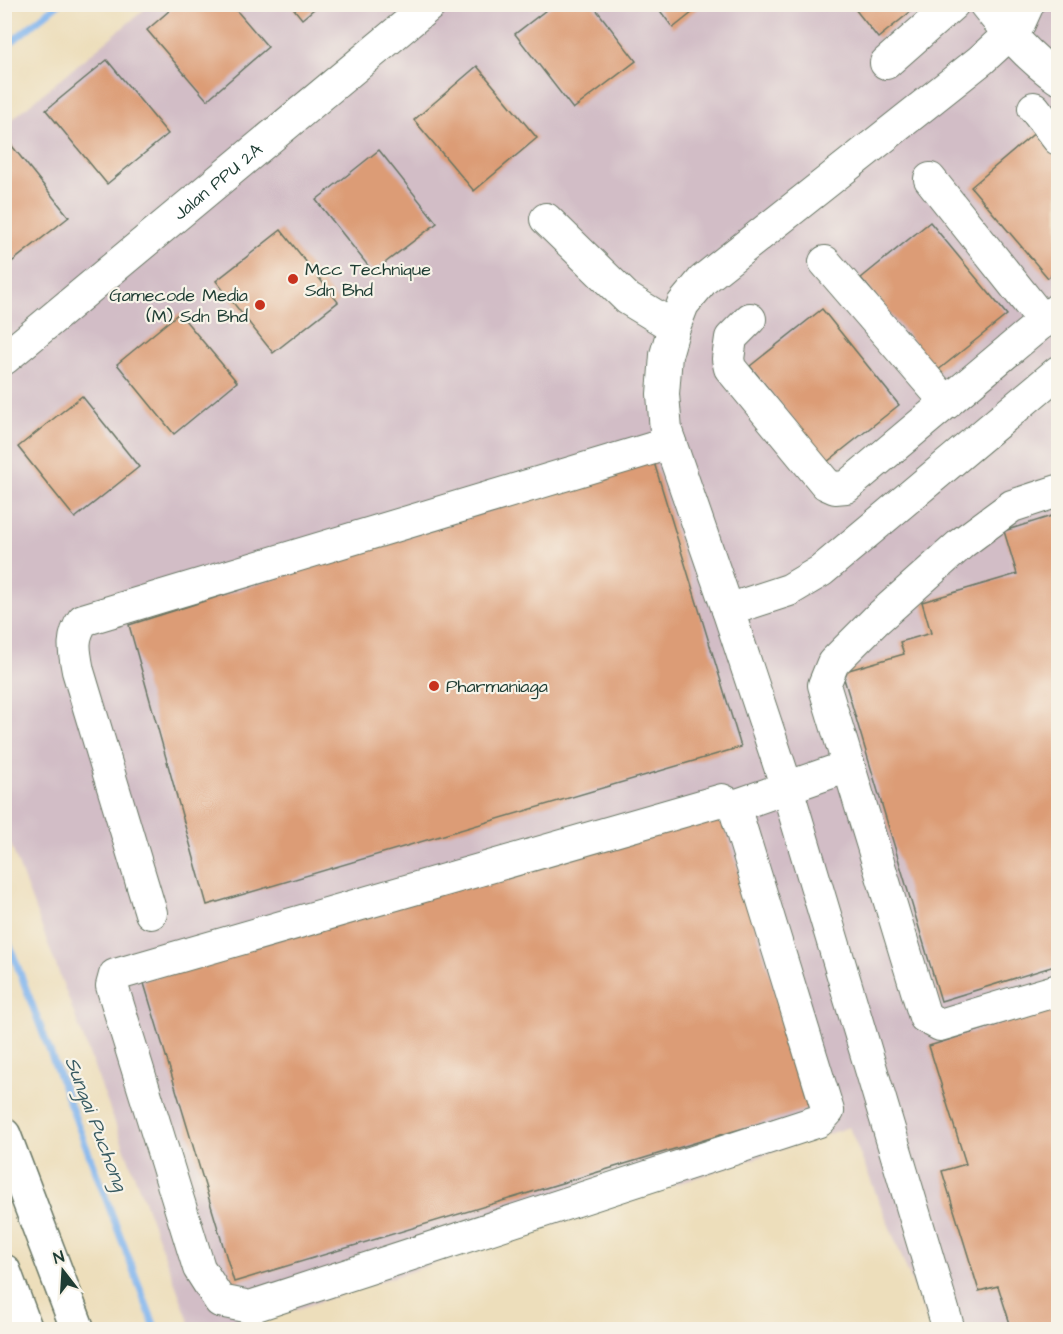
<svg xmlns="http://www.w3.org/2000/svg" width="1063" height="1334" viewBox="0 0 1063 1334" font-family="'Architects Daughter',sans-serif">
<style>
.industrial{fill:#d2bdc6}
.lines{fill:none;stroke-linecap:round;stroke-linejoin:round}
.stream{stroke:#81b5ee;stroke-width:7}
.building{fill:#dc9c76}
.minor-casing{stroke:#677563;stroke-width:34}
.highway-casing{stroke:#677563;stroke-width:36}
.minor{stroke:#fff;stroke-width:32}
.highway{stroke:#fff;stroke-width:33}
.poi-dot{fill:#c8321e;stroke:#f7f3e8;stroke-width:2}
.labels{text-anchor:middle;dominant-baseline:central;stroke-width:4.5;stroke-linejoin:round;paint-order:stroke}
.street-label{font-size:18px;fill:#1f3d34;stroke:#f7f3e8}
.poi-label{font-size:18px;fill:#1f3d34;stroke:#f7f3e8;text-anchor:start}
.water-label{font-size:20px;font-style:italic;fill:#385b62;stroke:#f7f3e8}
</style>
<rect width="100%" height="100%" fill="#f7f3e8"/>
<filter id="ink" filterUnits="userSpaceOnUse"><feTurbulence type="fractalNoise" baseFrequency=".0167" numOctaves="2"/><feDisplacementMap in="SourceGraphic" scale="12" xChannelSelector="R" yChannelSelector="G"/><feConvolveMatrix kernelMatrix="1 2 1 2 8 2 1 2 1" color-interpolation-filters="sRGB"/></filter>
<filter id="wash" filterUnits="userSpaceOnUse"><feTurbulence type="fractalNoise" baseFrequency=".008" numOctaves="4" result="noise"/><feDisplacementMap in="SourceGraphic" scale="24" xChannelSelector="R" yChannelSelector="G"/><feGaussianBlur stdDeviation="1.35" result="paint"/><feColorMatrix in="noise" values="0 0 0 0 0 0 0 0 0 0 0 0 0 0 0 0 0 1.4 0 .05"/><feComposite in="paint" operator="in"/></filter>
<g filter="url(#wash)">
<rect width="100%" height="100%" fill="#eddebb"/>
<path class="industrial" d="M150 5H1058V1329H931L849 1127 236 1329H192L5 829V125Z"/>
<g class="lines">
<g class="stream">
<path d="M4 48 58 4"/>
<path d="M4 931 156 1330"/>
</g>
</g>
<g id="blocks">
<g class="building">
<path d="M177 4H231L268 47 207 100 147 30Z"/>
<path d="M290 4H320L302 19Z"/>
<path d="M554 4H592L636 61 573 109 515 34Z"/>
<path d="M655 4H703L673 28Z"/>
<path d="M851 4H920L878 38Z"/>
<path d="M107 60 168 134 107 184 46 110Z"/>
<path d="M477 66 537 138 474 191 414 120Z"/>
<path d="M1037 131 1058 157V269L1048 278 971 187Z"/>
<path d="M8 141 69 217 4 268V144Z"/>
<path d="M379 150 437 223 373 272 316 200Z"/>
<path d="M930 222 1007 315 937 371 861 278Z"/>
<path d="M281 230 338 302 273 353 216 281Z"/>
<path d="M822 309 899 405 827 462 750 366Z"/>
<path d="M179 313 237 382 174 434 117 364Z"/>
<path d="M82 396 139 467 75 518 18 447Z"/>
<path d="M653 459 741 747 207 905 129 625Z"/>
<path d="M1058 514V965L941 1001 842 672 904 654 900 642 931 633 922 602 1017 574 1004 531Z"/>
<path d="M719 806 810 1108 234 1282 143 980Z"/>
<path d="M1058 1006V1330H1012L998 1286 979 1291 942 1171 966 1164 929 1046Z"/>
</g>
</g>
</g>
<g filter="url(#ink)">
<use href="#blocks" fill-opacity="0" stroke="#677563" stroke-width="1.5"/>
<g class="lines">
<defs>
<g id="minor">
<path d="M985 4C1007 32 1029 58 1058 78"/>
<path d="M886 63 953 4"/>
<path d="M1034 108 1058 139"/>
<path d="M930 179 1044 322"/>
<path d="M546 219 628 299 674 327"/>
<path d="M825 262 947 403"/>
<path d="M750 319 731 338 728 359 730 368 826 484 835 488 846 487 1058 309"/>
<path id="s1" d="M4 359 431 4"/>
<path d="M1058 491 1012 506 962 543 876 620 833 663 824 685 925 1017 940 1025 1058 990"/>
<path d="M728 610 789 590 821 571 1058 372"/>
<path d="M734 806 828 1111 819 1121 250 1307 220 1301 199 1268 112 986 115 975 722 800 734 806 849 766"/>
<path d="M151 913 78 671C74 650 71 638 83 620L670 443"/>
<path d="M949 1330 787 788 728 610 666 431 663 394 666 355 674 327 683 304 703 280 981 60 1018 26 1028 4"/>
</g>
<g id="highway">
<path d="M4 1135 78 1330"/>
<path d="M4 1271 26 1330"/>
</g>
</defs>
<use href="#minor" class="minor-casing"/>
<use href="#highway" class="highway-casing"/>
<use href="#minor" class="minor"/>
<use href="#highway" class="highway"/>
</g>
</g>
<g class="poi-dot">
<circle cx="293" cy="279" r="6"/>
<circle cx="260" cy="305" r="6"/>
<circle cx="434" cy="686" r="6"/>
</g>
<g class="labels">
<g class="street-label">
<text stroke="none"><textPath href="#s1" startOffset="278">Jalan PPU 2A</textPath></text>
</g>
<g class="poi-label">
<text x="305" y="269">Mcc Technique<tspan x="305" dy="21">Sdn Bhd</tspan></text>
<text x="248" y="295" text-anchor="end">Gamecode Media<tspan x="248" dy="21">(M) Sdn Bhd</tspan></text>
<text x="446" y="686">Pharmaniaga</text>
</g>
<g class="water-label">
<text transform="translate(96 1124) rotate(69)">Sungai Puchong</text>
</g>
</g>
<rect width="1063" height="1334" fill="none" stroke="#f7f3e8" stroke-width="24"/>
<g transform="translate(63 1271) rotate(343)" stroke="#f7f3e8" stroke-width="4.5" paint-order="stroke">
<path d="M0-4.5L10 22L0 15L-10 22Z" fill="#1f3d34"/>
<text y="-9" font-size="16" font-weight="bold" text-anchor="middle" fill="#1f3d34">N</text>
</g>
</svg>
